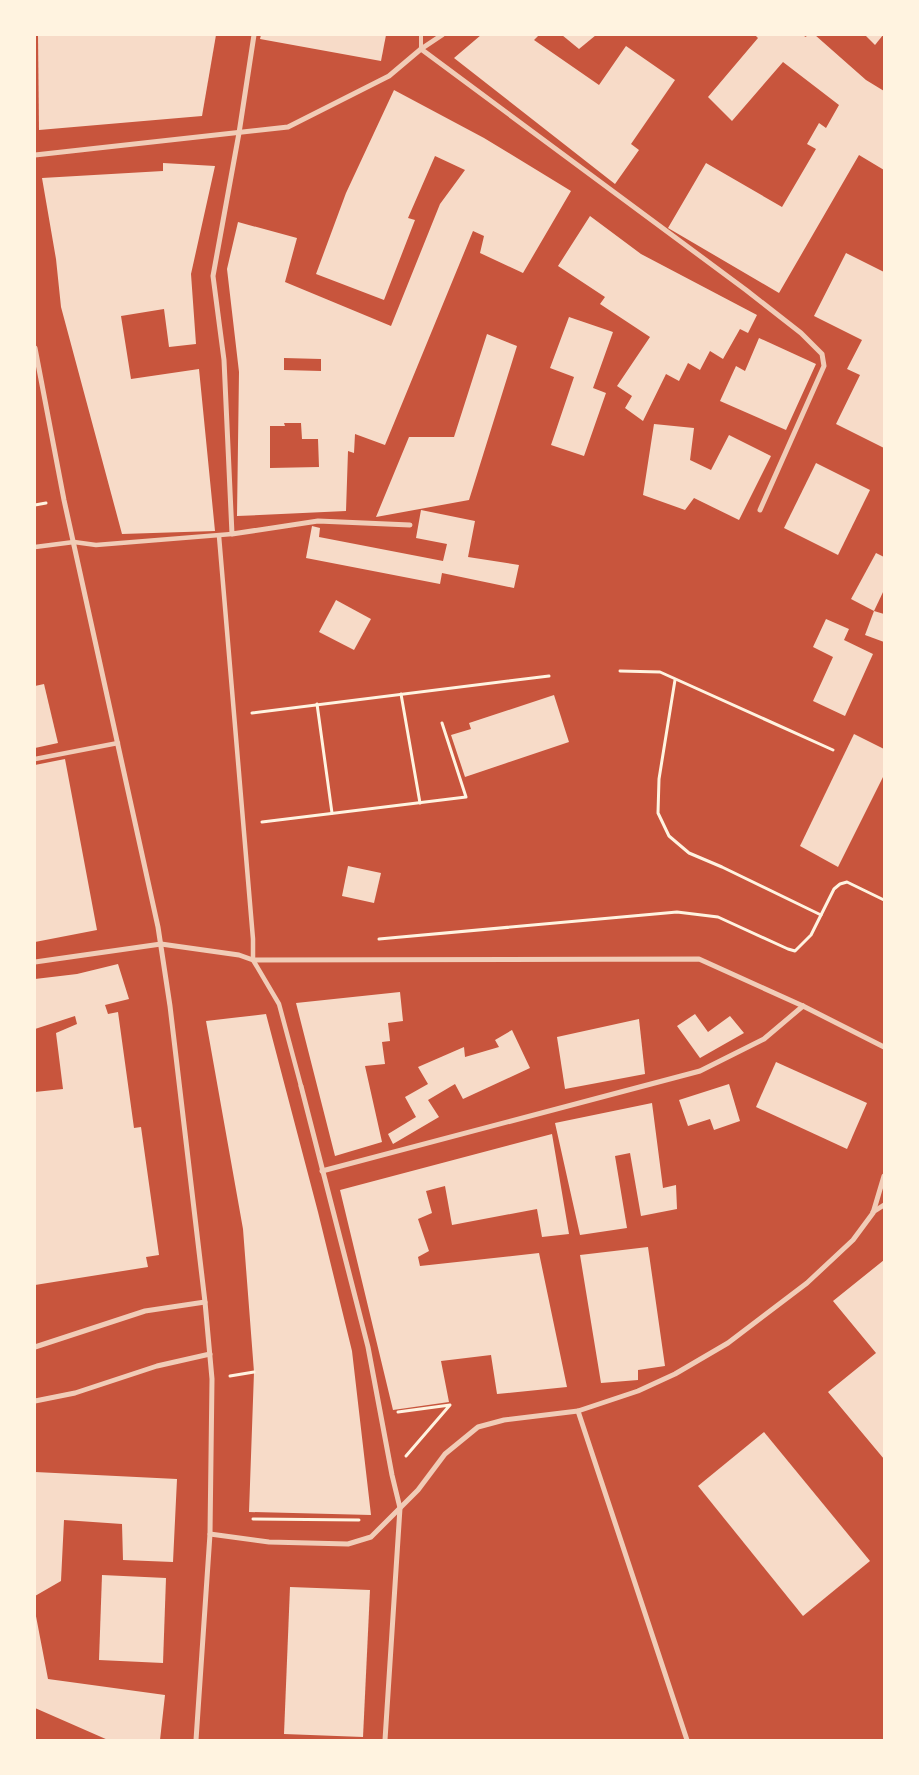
<svg xmlns="http://www.w3.org/2000/svg" width="919" height="1775" viewBox="0 0 919 1775" font-family="Karla,sans-serif">
<style>
.building{fill:#f7dbc8;fill-rule:evenodd}
.lines{fill:none;stroke-linecap:round;stroke-linejoin:round}
.path{stroke:#fff3e0;stroke-width:3}
.service{stroke:#f1ccb7;stroke-width:4}
.pedestrian{stroke:#f1ccb7;stroke-width:4.5}
.minor{stroke:#f1ccb7;stroke-width:5}
</style>
<rect width="100%" height="100%" fill="#c8553d"/>
<g class="building">
<path d="M38 35H216L202 116 39 130Z"/>
<path d="M261 35H386L381 61 260 39Z"/>
<path d="M481 35H539L534 40 599 85 626 46 675 80 631 144 639 150 615 184 454 58Z"/>
<path d="M562 35H596L579 49Z"/>
<path d="M755 35H802L806 37 807 35H815L866 80 884 91V170L859 155 779 293 668 228 706 163 782 207 816 149 807 144 819 123 826 128 839 105 783 62 732 121 708 97 758 38Z"/>
<path d="M865 35H883L875 45Z"/>
<path d="M394 90 484 138 571 191 523 273 480 253 484 236 473 231 385 445 355 434 354 453 348 451 346 511 237 516 239 372 227 269 238 222 297 238 285 282 391 326 440 204 465 170 435 156 408 218 415 220 384 300 316 274 346 193ZM284 358 321 359V371L284 370ZM284 423H301L302 439H318L319 467 270 468V426H285Z"/>
<path d="M163 163 215 166 191 274 196 344 169 347 164 309 121 316 131 379 199 369 215 531 122 534 61 307 56 259 42 178 163 171Z"/>
<path d="M590 216 641 254 757 315 748 333 740 329 723 359 710 351 700 370 688 363 679 381 666 374 643 421 625 408 632 396 617 386 650 337 600 304 605 297 558 266Z"/>
<path d="M846 253 884 272V448L836 424 860 375 847 369 862 340 814 316Z"/>
<path d="M569 317 613 332 593 388 606 393 584 456 551 445 574 377 550 368Z"/>
<path d="M487 334 517 346 469 500 376 517 409 437H454Z"/>
<path d="M759 338 816 364 786 430 720 401 736 366 745 371Z"/>
<path d="M654 424 694 428 690 460 711 470 729 435 771 456 739 520 694 498 685 510 643 495Z"/>
<path d="M816 463 870 490 838 555 784 528Z"/>
<path d="M421 510 475 521 468 557 519 565 514 588 442 573 440 584 306 558 312 526 320 528 319 537 443 561 447 544 416 538Z"/>
<path d="M876 553 884 557V590L874 611 851 599Z"/>
<path d="M336 600 371 619 354 650 319 632Z"/>
<path d="M874 611 884 614V642L865 635Z"/>
<path d="M826 619 849 629 844 640 873 654 845 716 813 701 833 657 813 647Z"/>
<path d="M44 684 58 743 35 748V686Z"/>
<path d="M554 695 569 742 465 777 451 735 471 729 469 723Z"/>
<path d="M854 734 884 749V775L838 867 800 846Z"/>
<path d="M65 759 97 930 35 942V765Z"/>
<path d="M348 866 381 873 374 903 342 896Z"/>
<path d="M118 964 129 999 105 1005 108 1014 118 1012 134 1128 141 1127 159 1255 146 1257 148 1267 35 1285V1092L63 1089 56 1033 77 1024 75 1016 35 1029V979L77 974Z"/>
<path d="M400 992 403 1021 388 1023 390 1041 382 1042 385 1064 365 1066 382 1142 335 1156 296 1003Z"/>
<path d="M266 1014 318 1212 352 1351 371 1515 249 1512 254 1372 243 1229 206 1021Z"/>
<path d="M695 1014 708 1032 730 1016 744 1033 700 1058 677 1026Z"/>
<path d="M639 1019 645 1074 565 1089 557 1037Z"/>
<path d="M512 1030 530 1068 463 1099 455 1084 428 1100 439 1117 393 1144 388 1134 416 1117 405 1097 428 1084 418 1067 464 1047 465 1057 499 1047 495 1040Z"/>
<path d="M776 1062 867 1103 847 1149 756 1107Z"/>
<path d="M729 1084 740 1121 714 1130 710 1119 688 1126 679 1100Z"/>
<path d="M652 1103 663 1188 676 1185 677 1209 641 1216 630 1153 615 1156 627 1228 580 1235 555 1123Z"/>
<path d="M552 1134 569 1234 542 1237 537 1209 452 1225 445 1186 426 1191 432 1213 418 1219 429 1251 418 1257 420 1266 539 1253 567 1387 497 1394 491 1355 441 1361 449 1402 393 1410 340 1190Z"/>
<path d="M648 1247 665 1366 638 1370V1380L601 1383 580 1255Z"/>
<path d="M884 1260V1459L828 1392 876 1353 833 1301Z"/>
<path d="M764 1432 870 1561 803 1616 698 1486Z"/>
<path d="M35 1472 177 1479 173 1562 123 1560 122 1524 64 1520 61 1581 35 1596Z"/>
<path d="M102 1575 166 1578 163 1663 99 1660Z"/>
<path d="M290 1587 370 1590 363 1737 284 1734Z"/>
<path d="M35 1611 48 1679 165 1695 160 1740H108L35 1708Z"/>
</g>
<g class="lines">
<g class="path">
<path d="M35 505 46 503"/>
<path d="M620 671 660 672 833 750"/>
<path d="M675 680 659 779 658 813 669 836 689 853 722 867 821 915"/>
<path d="M401 694 420 803"/>
<path d="M317 704 332 813"/>
<path d="M252 713 549 676"/>
<path d="M262 822 466 797 442 723"/>
<path d="M379 939 677 912 718 917 788 949 795 951 811 935 834 889 840 884 847 882 884 900"/>
<path d="M230 1376 254 1372"/>
<path d="M398 1412 450 1405 406 1456"/>
<path d="M253 1519 359 1520"/>
</g>
<path class="service" d="M421 49V35"/>
<g class="pedestrian">
<path d="M219 536 253 939V960L279 1004 301 1086"/>
<path d="M35 547 74 542 96 545 232 534"/>
<path d="M35 759 118 743"/>
</g>
<g class="minor">
<path d="M254 35 239 133 213 276 224 360 232 534 318 521 410 525"/>
<path d="M421 49 746 290 801 333 822 354 824 366 760 510"/>
<path d="M35 155 288 127 389 76 421 49 442 35"/>
<path d="M35 348 64 500 158 927 170 1006 205 1302 212 1379 210 1534 196 1740"/>
<path d="M35 962 161 944 239 955 253 960 699 959 803 1006 884 1047"/>
<path d="M301 1086 368 1347 392 1475 400 1508 385 1740"/>
<path d="M322 1171 700 1071 764 1039 803 1006"/>
<path d="M873 1212 884 1205"/>
<path d="M35 1347 145 1311 205 1302"/>
<path d="M35 1401 75 1393 157 1366 210 1354"/>
<path d="M578 1411 687 1740"/>
<path d="M210 1534 269 1542 348 1544 371 1537 418 1490 445 1454 478 1427 504 1420 578 1411 638 1391 675 1374 728 1343 807 1283 853 1240 873 1213 884 1176"/>
</g>
</g>
<rect width="919" height="1775" fill="none" stroke="#fff3e0" stroke-width="72"/>
</svg>
